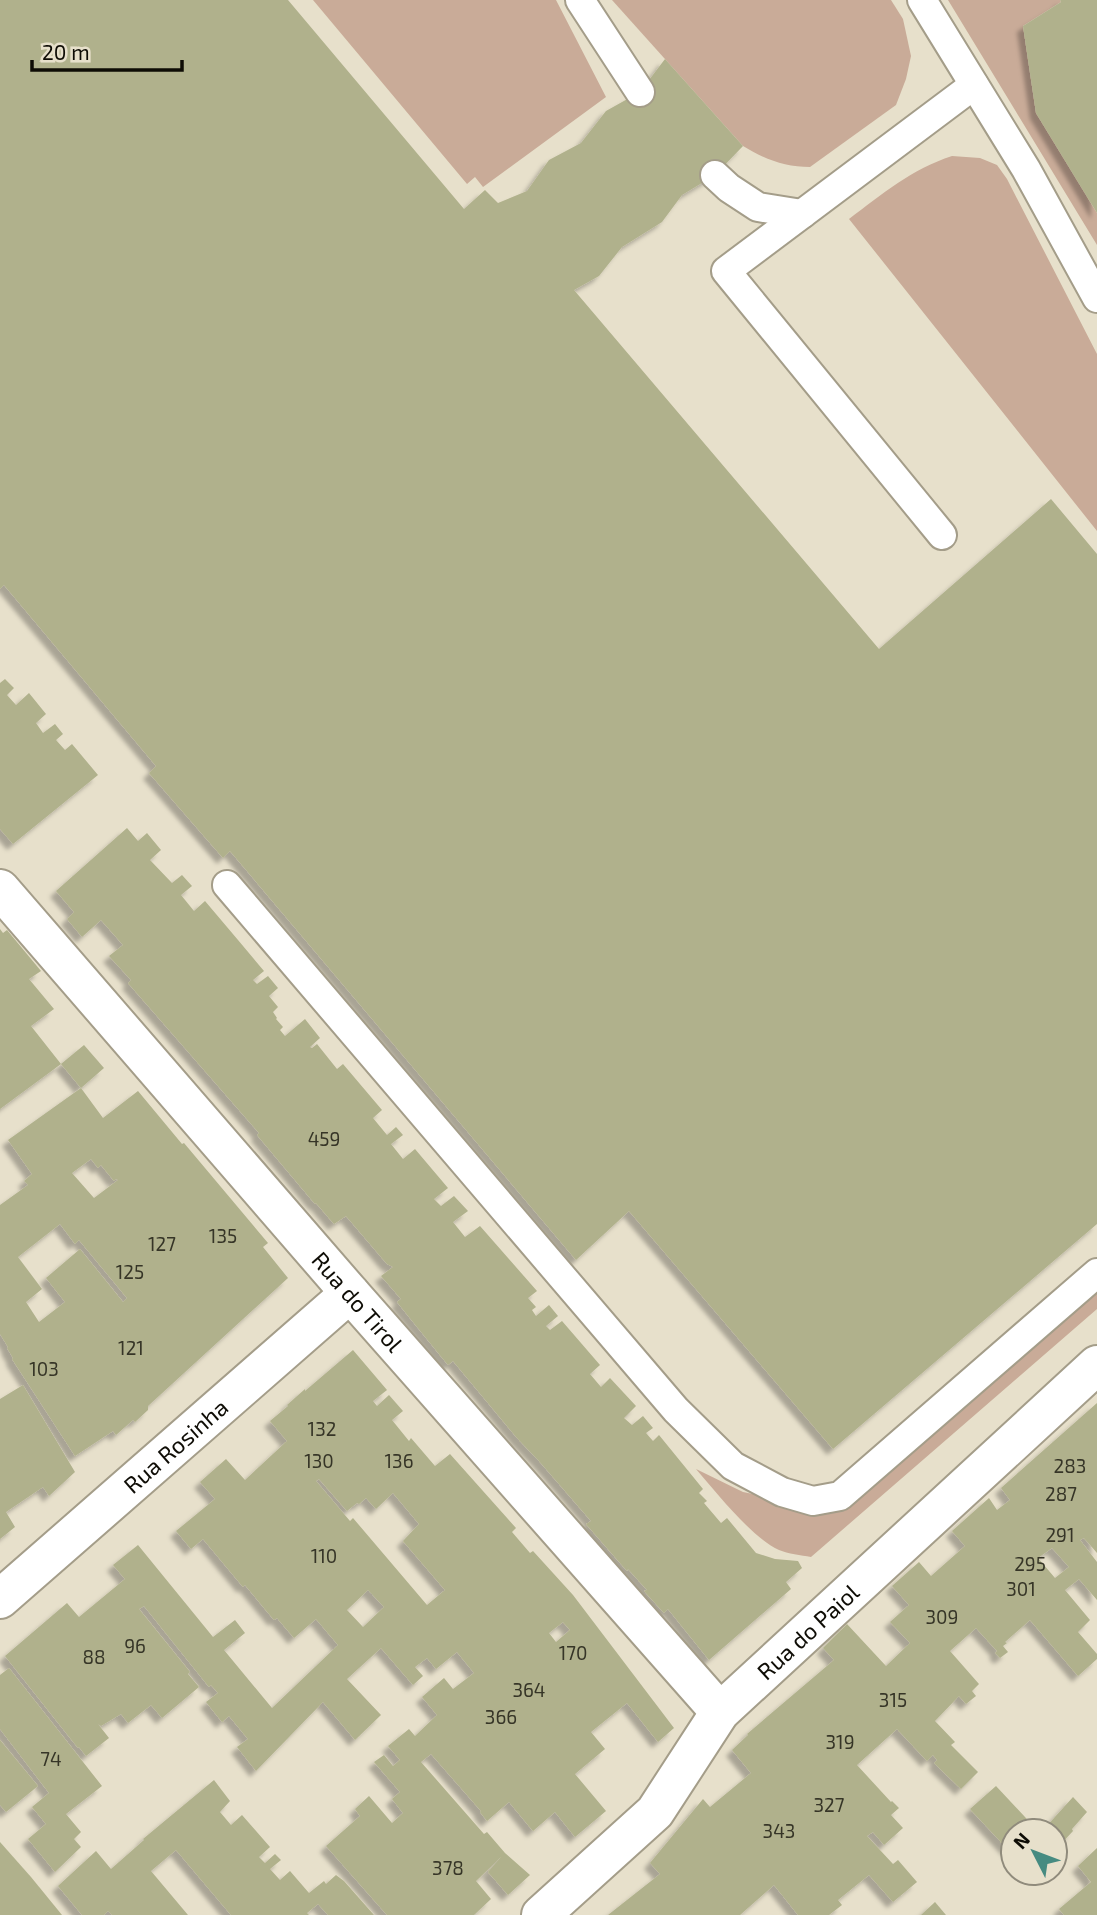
<svg xmlns="http://www.w3.org/2000/svg" width="1097" height="1915" viewBox="0 0 1097 1915" font-family="'Exo 2',sans-serif">
<style>
.green{fill:#c9ab98}
.building{fill:#b0b18c;fill-rule:evenodd;filter:url(#shadow)}
.lines{fill:none;stroke-linecap:round;stroke-linejoin:round}
.service-casing{stroke:#a49d89;stroke-width:32}
.minor-casing{stroke:#a49d89;stroke-width:42}
.service{stroke:#fff;stroke-width:28}
.minor{stroke:#fff;stroke-width:38}
.labels{text-anchor:middle;dominant-baseline:central;stroke-width:7;stroke-linejoin:round;paint-order:stroke}
.number-label{font-size:19px;fill:#363527}
.street-label{font-size:23px;fill:#0e0c05;stroke:#e7e0cb}
</style>
<defs>
<filter id="shadow"><feDropShadow dx="-6" dy="6" stdDeviation="2" flood-color="#0004"/></filter>
</defs>
<rect width="100%" height="100%" fill="#e7e0cb"/>
<g class="green">
<path d="M313 0H556L606 97 483 187 475 177 467 184Z"/>
<path d="M612 0H891L903 19 911 56 906 79 896 105 810 167C785 167 764 159 743 146Z"/>
<path d="M948 0H1060L1061 2 1023 26 1036 113 1097 213V245Z"/>
<path d="M952 156 980 158 997 165 1007 179 1097 354V531L849 219C882 194 912 169 952 156Z"/>
<path d="M1097 1273V1309L811 1557C801 1555 788 1554 779 1550 752 1538 716 1492 696 1469L743 1492 778 1499 813 1501Z"/>
</g>
<g class="building">
<path d="M0 0H288L464 209 485 190 498 203 527 191 549 160 581 143 606 111 640 92 665 59 743 146 715 175 682 195 662 222 622 247 599 276 574 290 879 649 1051 499 1097 554V1224L833 1449 629 1211 576 1260 230 851 223 858 149 773 156 766 4 585 0 589Z"/>
<path d="M1060 0H1097V213L1036 113 1023 26 1061 2Z"/>
<path d="M5 679 14 688 7 695 16 705 29 693 46 714 36 723 43 733 55 724 63 734 56 740 65 750 72 744 98 775 13 844 0 829V683Z"/>
<path d="M127 828 138 841 147 833 161 850 150 860 172 883 182 875 192 886 181 895 194 911 205 901 238 940 264 971 253 980 257 984 268 976 278 988 269 996 278 1007 273 1012 277 1018 276 1019 283 1027 280 1030 285 1036 305 1019 320 1038 310 1047 312 1048 317 1044 337 1069 343 1064 382 1110 373 1118 387 1135 396 1127 403 1135 391 1144 403 1159 415 1149 448 1188 434 1199 441 1206 454 1196 468 1211 453 1222 465 1237 480 1226 537 1291 528 1298 536 1307 532 1310 536 1316 549 1305 558 1316 546 1326 550 1330 562 1321 600 1365 590 1374 601 1387 610 1378 636 1406 624 1418 632 1425 643 1416 653 1428 646 1433 653 1441 659 1435 703 1489 699 1493 707 1501 704 1503 721 1523 727 1518 756 1553 775 1559 798 1561 802 1568 786 1582 791 1589 709 1660 668 1609 664 1613 644 1591 647 1590 628 1569 627 1571 586 1524 591 1521 539 1461 517 1438 453 1361 448 1365 413 1322 397 1302 401 1299 381 1276 393 1267 387 1264 346 1216 334 1224 316 1203 315 1204 257 1135 259 1133 128 983 131 980 109 956 123 945 101 920 82 937 67 919 74 912 56 891Z"/>
<path d="M0 929 3 933 7 930 41 971 29 979 54 1009 31 1026 61 1064 0 1109Z"/>
<path d="M84 1045 104 1068 81 1088 61 1064Z"/>
<path d="M81 1088 103 1118 138 1091 182 1144 184 1143 268 1243 263 1247 288 1278 148 1406V1410L135 1422 133 1420 116 1435 113 1431 75 1456 12 1359 13 1358 7 1348 8 1347 0 1334V1205L28 1185 24 1181 32 1174 8 1140ZM91 1159 98 1168 101 1165 114 1181 116 1179 118 1180 94 1198 72 1173ZM60 1224 75 1244 79 1240 127 1298 123 1302 80 1249 46 1278 65 1302 39 1322 26 1302 42 1289 18 1257Z"/>
<path d="M353 1350 387 1390 373 1401 377 1406 389 1395 403 1411 392 1420 409 1441 411 1438 435 1466 450 1454 516 1528 512 1532 530 1553 533 1551 573 1595 674 1728 658 1742 627 1703 591 1732 605 1749 575 1774 606 1811 575 1837 555 1812 533 1831 509 1802 487 1821 480 1812 481 1811 431 1754 421 1762 484 1834 487 1832 505 1853 530 1875 508 1895 488 1872 501 1857 476 1881 491 1899 474 1915H387L326 1846 360 1816 355 1809 369 1796 392 1823 403 1813 392 1799 400 1792 374 1762 384 1755 393 1766 400 1760 388 1746 409 1729 415 1736 437 1715 422 1697 444 1678 453 1689 474 1673 457 1652 436 1669 427 1658 415 1667 423 1676 413 1685 381 1648 347 1679 381 1715 355 1740 323 1702 256 1771 237 1747 248 1739 229 1716 222 1722 206 1702 218 1693 211 1685 209 1687 144 1606 139 1609 190 1672 188 1674 199 1687 162 1718 151 1705 128 1723 121 1714 101 1726 98 1724 109 1738 86 1756 79 1747 78 1748 5 1656 67 1603 79 1617 125 1579 113 1565 138 1545 213 1637 235 1620 245 1633 224 1650 272 1708 338 1645 316 1619 294 1638 277 1618 274 1620 245 1585 243 1587 203 1539 191 1549 176 1531 215 1499 200 1482 226 1459 245 1480 287 1441 270 1421 288 1406 287 1405 305 1389V1391ZM319 1479 347 1511 357 1503 359 1504 366 1498 376 1509 393 1493 419 1524 403 1541 445 1590 427 1605 353 1518 350 1521 316 1481ZM368 1590 384 1607 363 1627 347 1610ZM563 1622 570 1630 556 1642 549 1633Z"/>
<path d="M23 1385 75 1472 49 1496 43 1487 6 1512 15 1527 0 1539V1399Z"/>
<path d="M1097 1403V1553L1084 1538 1080 1540 1097 1562V1600L1079 1579 1065 1590 1090 1620 1078 1632 1097 1654V1659L1078 1676 1030 1620 1005 1642 1007 1643 1003 1646 1008 1652 1000 1658 995 1653 997 1651 976 1628 950 1651 979 1684 972 1691 976 1696 966 1704 959 1696 935 1721 955 1742 951 1745 978 1772 961 1789 934 1763 937 1760 933 1755 927 1761 897 1729 857 1765 891 1802 892 1801 899 1808 891 1815 903 1828 884 1845 873 1832 867 1836 893 1864 898 1860 917 1882 893 1902 869 1875 838 1900 842 1905 829 1915H798L774 1885 740 1915H608L660 1874 650 1863 703 1799 710 1807 751 1773 732 1750 748 1735 747 1734 834 1660 823 1648 847 1624 886 1666 910 1643 890 1622 909 1605 892 1586 919 1562 931 1576 965 1546 952 1531 989 1498 997 1510 1010 1500 1001 1488ZM1052 1548 1069 1567 1055 1578 1038 1558Z"/>
<path d="M9 1668 102 1786 66 1814 81 1832 74 1839 81 1847 55 1872 28 1839 46 1824 32 1807 49 1793 0 1729V1675Z"/>
<path d="M0 1740 38 1786 6 1812 0 1805Z"/>
<path d="M214 1780 230 1801 220 1812 231 1825 242 1815 270 1847 259 1857 265 1863 275 1854 281 1860 270 1869 280 1880 290 1871 309 1893 324 1881 326 1884 336 1875 344 1881 374 1915H328L318 1904 307 1913 309 1915H231L176 1850 151 1871 188 1915H112L108 1911 104 1915H82L58 1886 96 1851 111 1869 144 1840 143 1839Z"/>
<path d="M996 1786 1038 1831H1013V1855L970 1809Z"/>
<path d="M1073 1797 1087 1812 1072 1829 1073 1831 1060 1845 1055 1839V1831H1048L1045 1828Z"/>
<path d="M0 1842 31 1877 62 1915H0Z"/>
<path d="M1097 1848V1915H1064L1059 1909 1091 1882 1078 1866Z"/>
<path d="M935 1902 946 1915H921Z"/>
</g>
<g class="lines">
<defs>
<g id="service">
<path d="M580 0 640 92"/>
<path d="M922 0 1026 169 1097 298"/>
<path d="M715 175 729 188 758 207 802 214"/>
<path d="M942 535 726 271 974 85"/>
<path d="M227 885 676 1410 733 1466 782 1492 813 1501 840 1496 1097 1273"/>
</g>
<g id="minor">
<path id="s1" d="M0 889 350 1293 720 1712"/>
<path id="s2" d="M0 1599 350 1293"/>
<path id="s3" d="M541 1915 655 1812 720 1712 1097 1365"/>
</g>
</defs>
<use href="#service" class="service-casing"/>
<use href="#minor" class="minor-casing"/>
<use href="#service" class="service"/>
<use href="#minor" class="minor"/>
</g>
<g class="labels">
<g class="number-label">
<text x="324" y="1138">459</text>
<text x="223" y="1235">135</text>
<text x="162" y="1243">127</text>
<text x="130" y="1271">125</text>
<text x="131" y="1347">121</text>
<text x="44" y="1368">103</text>
<text x="322" y="1428">132</text>
<text x="319" y="1460">130</text>
<text x="399" y="1460">136</text>
<text x="1070" y="1465">283</text>
<text x="1061" y="1493">287</text>
<text x="1060" y="1534">291</text>
<text x="324" y="1555">110</text>
<text x="1030" y="1563">295</text>
<text x="1021" y="1588">301</text>
<text x="942" y="1616">309</text>
<text x="135" y="1645">96</text>
<text x="573" y="1652">170</text>
<text x="94" y="1656">88</text>
<text x="529" y="1689">364</text>
<text x="893" y="1699">315</text>
<text x="501" y="1716">366</text>
<text x="840" y="1741">319</text>
<text x="51" y="1758">74</text>
<text x="829" y="1804">327</text>
<text x="779" y="1830">343</text>
<text x="448" y="1867">378</text>
</g>
<g class="street-label">
<text stroke="none"><textPath href="#s1" startOffset="546">Rua do Tirol</textPath></text>
<text stroke="none"><textPath href="#s2" startOffset="233">Rua Rosinha</textPath></text>
<text stroke="none"><textPath href="#s3" startOffset="392">Rua do Paiol</textPath></text>
</g>
</g>
<g transform="translate(1034 1852) rotate(312)"><circle r="33" fill="#e7e0cb" stroke="#908b7c" stroke-width="2"/>
<path d="M0-5L12 26L0 18L-12 26Z" fill="#468b81"/>
<text y="-10" font-size="19" font-weight="bold" text-anchor="middle" fill="#0e0c05">N</text>
</g>
<path d="M32 60v10h150v-10" fill="none" stroke="#0e0c05" stroke-width="3.5"/>
<text x="42" y="60" font-size="21" fill="#0e0c05" stroke="#e7e0cb" stroke-width="5" paint-order="stroke">20 m</text>
</svg>
